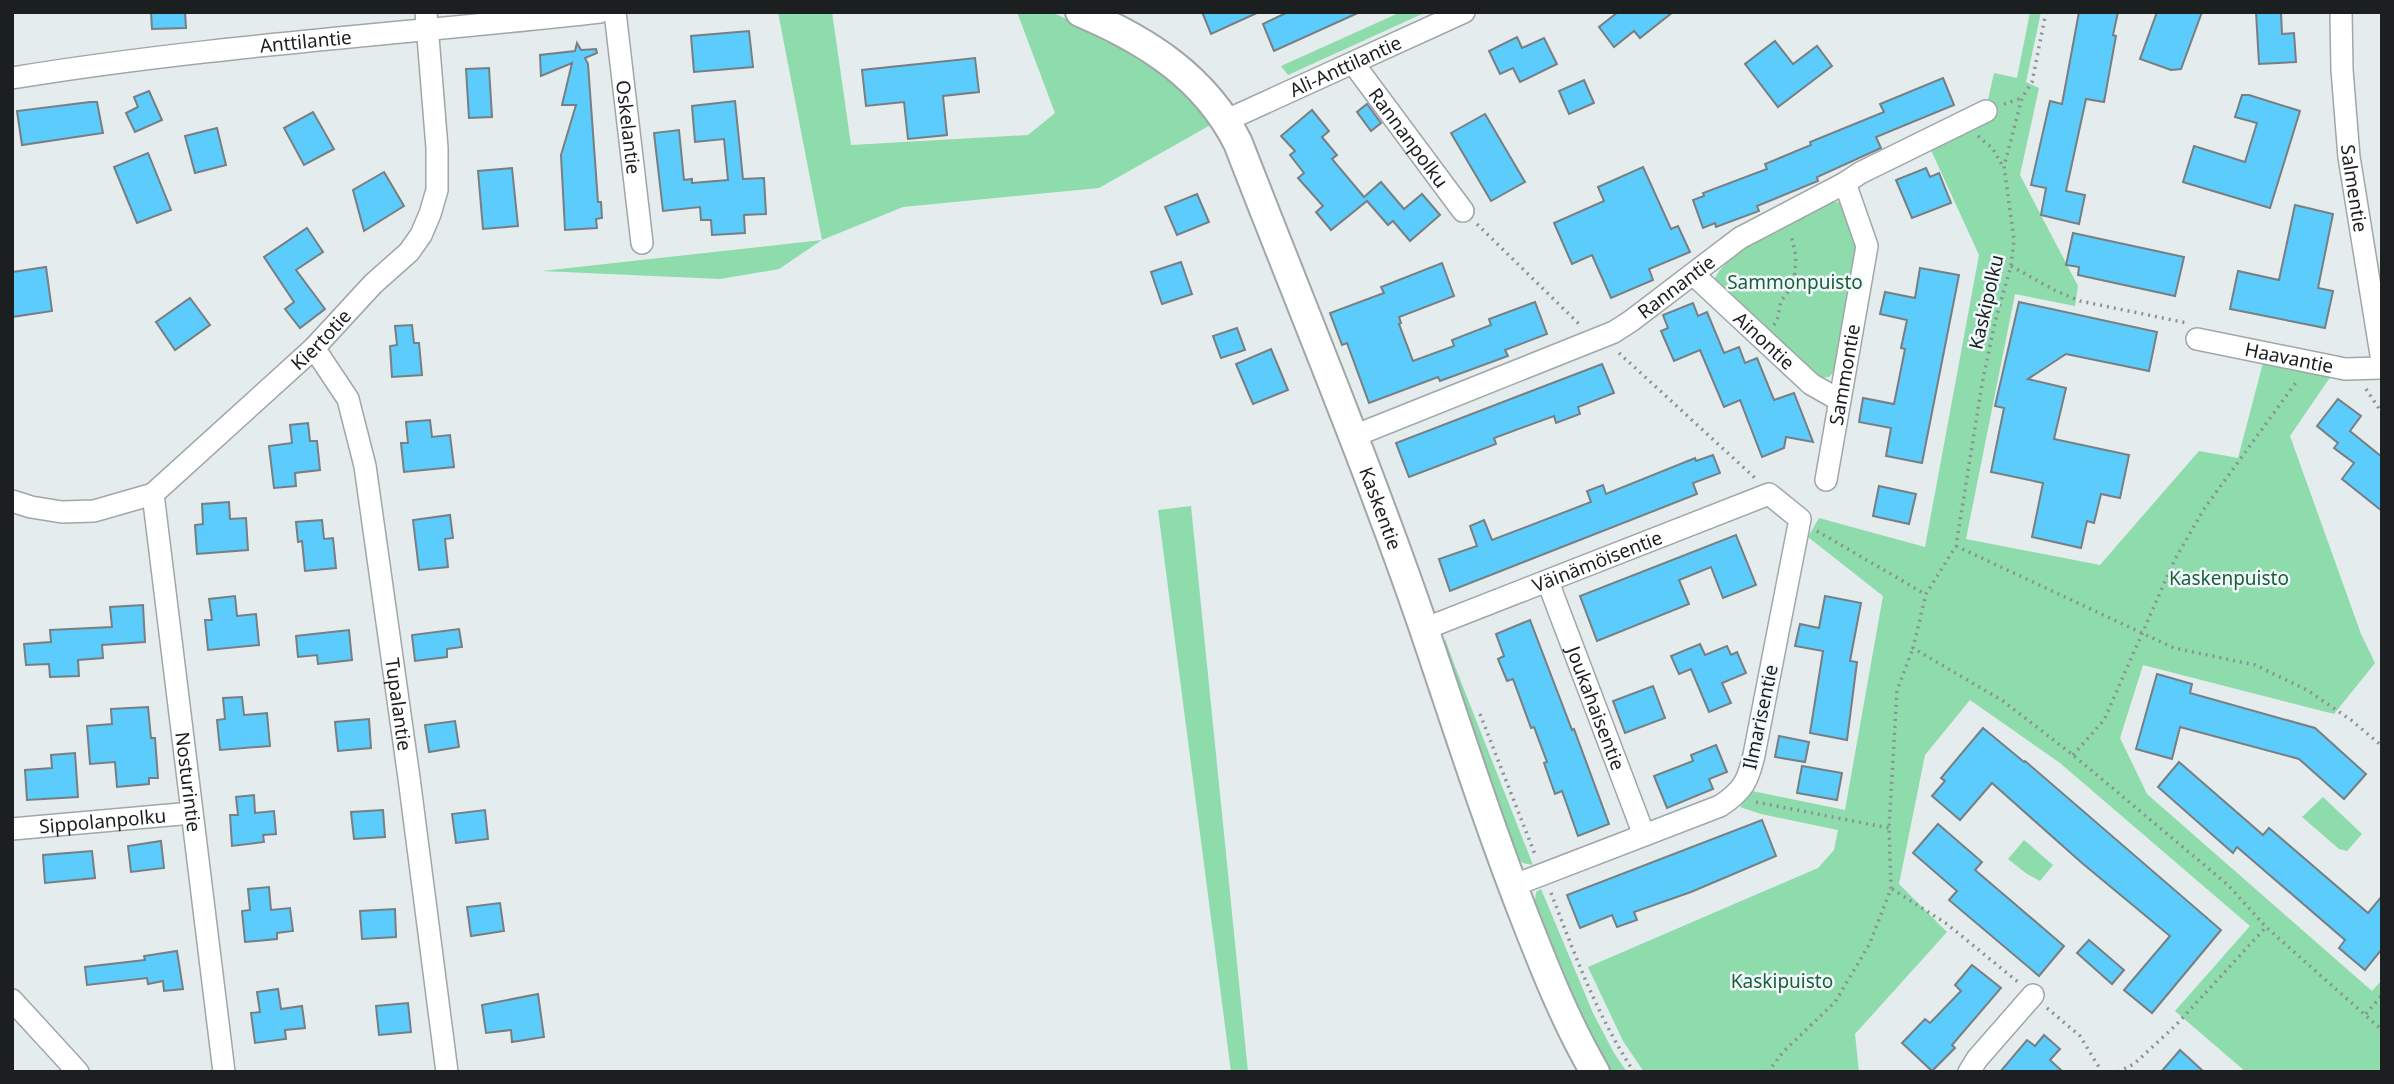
<svg xmlns="http://www.w3.org/2000/svg" width="2394" height="1084" viewBox="0 0 2394 1084" font-family="'Noto Sans',sans-serif">
<style>
.green{fill:#8edbab}
.building{fill:#5bccfb;stroke:#787e81;stroke-width:2}
.lines{fill:none;stroke-linecap:round;stroke-linejoin:round}
.street-casing{stroke:#a0a7a8;stroke-width:24}
.secondary-casing{stroke:#a0a7a8;stroke-width:32}
.path{stroke:#8c9293;stroke-width:3.5;stroke-dasharray:2 5;stroke-linecap:butt}
.street{stroke:#fff;stroke-width:21}
.secondary{stroke:#fff;stroke-width:28}
.labels{text-anchor:middle;dominant-baseline:central;stroke-width:5;stroke-linejoin:round;paint-order:stroke}
.street-label{font-size:19px;fill:#1c1f1f;stroke:#f1f9fa}
.park-label{font-size:19px;fill:#1a5e3a;stroke:#f1f9fa}
</style>
<rect width="100%" height="100%" fill="#e4eced"/>
<g class="green">
<path d="M778 12H832L851 145 1028 135 1055 113 1017 12H1051L1150 57 1214 123 1099 188 903 207 822 240 779 269 720 279 542 271 822 240Z"/>
<path d="M1401 12 1422 14 1288 75 1281 66Z"/>
<path d="M2030 12H2041L2026 82 2039 88 2020 175 2078 286 2075 306 2015 294 1966 539 2100 565 2199 451 2238 458 2263 363 2331 376 2290 436 2361 634 2375 663 2334 714 2143 665 2120 738 2147 794 2372 991 2382 980V1072H2246L2175 1011 2250 926 2060 763 1970 700 1925 755 1899 884 1947 932 1855 1034 1859 1072H1644L1623 1041 1588 967 1818 868 1834 850 1838 830 1761 814 1740 807 1752 791 1845 810 1883 596 1808 537 1819 518 1925 547 1979 255 1924 135 1935 124 1988 100 1994 73 2017 78Z"/>
<path d="M1832 202H1839L1843 206 1858 250 1836 370 1829 377 1820 378 1714 281C1725 248 1801 218 1832 202Z"/>
<path d="M1191 506 1248 1072H1231L1158 510Z"/>
<path d="M1445 639 1456 669 1533 865 1523 863 1515 857 1443 645Z"/>
<path d="M2323 797 2362 834 2347 851 2339 849 2302 817Z"/>
<path d="M2024 840 2053 865 2040 881 2027 874 2008 859Z"/>
<path d="M1541 889 1593 1013 1614 1053 1627 1072H1610L1579 1019 1535 901 1536 892Z"/>
</g>
<g class="building">
<path d="M151 12H185L186 28 152 29Z"/>
<path d="M1202 12H1259L1211 34Z"/>
<path d="M1288 12H1360L1274 51 1263 24Z"/>
<path d="M1618 12H1673L1640 38 1634 31 1614 47 1599 27Z"/>
<path d="M2079 12H2118L2113 35 2116 36 2104 102 2086 99 2066 191 2085 195 2079 224 2041 215 2046 188 2031 185 2050 101 2062 104Z"/>
<path d="M2157 12H2202L2181 69 2171 70 2140 59Z"/>
<path d="M2256 12H2281L2282 34 2294 33 2296 62 2259 64Z"/>
<path d="M749 31 753 67 694 72 691 36Z"/>
<path d="M1517 37 1522 48 1544 38 1557 64 1520 82 1513 68 1500 74 1489 51Z"/>
<path d="M1775 41 1793 64 1817 46 1832 66 1778 107 1745 64Z"/>
<path d="M577 43 581 50 596 49 597 53 585 58 588 64 598 202H601L602 218 596 219 597 228 565 230 561 155 576 105H562L572 63 541 76 540 55 575 51Z"/>
<path d="M975 58 979 92 943 96 947 135 908 139 904 102 866 106 862 70Z"/>
<path d="M489 68 492 117 469 118 466 69Z"/>
<path d="M1943 78 1954 105 1876 137 1881 148 1817 177 1818 181 1757 206 1759 211 1716 227 1715 223 1703 228 1693 200 1704 196 1703 193 1767 169 1765 164 1811 145 1810 142 1884 112 1880 104Z"/>
<path d="M1584 80 1594 103 1569 114 1559 91Z"/>
<path d="M149 91 162 120 135 132 126 113 138 107 134 97Z"/>
<path d="M2242 95H2249L2300 111 2270 208 2183 182 2194 146 2245 162 2257 123 2235 117Z"/>
<path d="M735 101 743 179 764 178 766 214 744 215 745 233 712 235 711 220H701L700 207 663 211 654 133 679 130 684 180 692 179V183L728 180 724 139 695 142 692 106Z"/>
<path d="M90 102H97L103 133 22 145 17 111Z"/>
<path d="M1367 104 1381 123 1371 131 1357 112Z"/>
<path d="M1312 110 1329 131 1322 137 1337 155 1332 159 1364 197 1381 182 1404 209 1422 194 1440 215 1410 241 1393 221 1388 225 1367 201 1331 230 1316 212 1323 206 1298 178 1304 173 1290 155 1295 151 1281 136Z"/>
<path d="M313 112 334 149 304 165 284 128Z"/>
<path d="M1485 114 1525 182 1491 201 1451 133Z"/>
<path d="M217 128 226 165 195 173 185 136Z"/>
<path d="M148 153 171 210 137 223 114 167Z"/>
<path d="M1643 167 1671 229 1678 226 1690 252 1649 269 1653 280 1611 298 1592 255 1572 264 1554 223 1604 201 1598 187Z"/>
<path d="M512 168 518 226 483 229 478 171Z"/>
<path d="M1926 168 1930 177 1939 173 1951 203 1912 218 1896 180Z"/>
<path d="M384 172 404 206 364 231 353 190Z"/>
<path d="M1197 194 1209 222 1177 235 1165 207Z"/>
<path d="M2295 205 2333 214 2318 288 2333 291 2325 328 2230 309 2238 271 2279 280Z"/>
<path d="M307 228 323 252 296 270 325 309 300 328 285 309 294 302 264 257Z"/>
<path d="M2073 233 2184 257 2175 296 2078 275 2079 267 2066 265Z"/>
<path d="M1181 262 1192 294 1162 304 1151 272Z"/>
<path d="M1442 263 1454 296 1399 317 1401 323 1399 324 1413 361 1454 346 1452 340 1491 325 1489 319 1535 302 1547 334 1505 350 1508 356 1440 381 1438 377 1369 403 1347 343 1342 345 1330 313 1384 293 1381 287Z"/>
<path d="M46 267 52 311 12 317V272Z"/>
<path d="M1920 268 1959 275 1922 463 1886 456 1891 428 1859 422 1863 398 1894 404 1905 349 1901 348 1907 320 1880 314 1885 292 1915 298Z"/>
<path d="M190 298 210 325 175 350 156 322Z"/>
<path d="M2019 302 2157 332 2149 371 2066 354 2028 379 2066 388 2054 439 2129 455 2120 498 2101 494 2094 523 2087 521 2081 548 2032 537 2043 483 1991 472 2004 408 1995 406Z"/>
<path d="M1693 303 1698 316 1707 312 1724 353 1739 347 1745 363 1757 358 1774 400 1794 393 1813 442 1786 437 1784 448 1762 457 1740 400 1724 407 1700 350 1674 361 1661 331 1668 328 1663 315Z"/>
<path d="M412 325 414 343H419L422 375 392 377 390 346 397 345 395 326Z"/>
<path d="M1237 328 1245 350 1221 358 1213 336Z"/>
<path d="M1271 349 1288 390 1253 404 1236 364Z"/>
<path d="M1602 364 1614 393 1578 407 1580 414 1556 423 1554 416 1494 438 1496 444 1409 477 1396 443Z"/>
<path d="M2338 399 2361 416 2350 431 2382 457V511L2342 479 2354 463 2334 448 2338 443 2317 426Z"/>
<path d="M430 420 432 437 450 435 454 467 404 472 401 443H408L406 422Z"/>
<path d="M308 423 310 441H317L320 470 295 473 296 486 274 488 269 446 292 443 290 425Z"/>
<path d="M1713 455 1720 473 1693 483 1697 494 1450 591 1439 559 1477 546 1470 526 1484 520 1492 540 1591 502 1587 491 1603 485 1606 494 1695 458 1696 461Z"/>
<path d="M1879 486 1916 494 1909 524 1873 516Z"/>
<path d="M229 502 230 519 246 518 248 550 197 554 195 525 203 524 202 504Z"/>
<path d="M450 515 453 538 445 539 448 567 419 570 413 520Z"/>
<path d="M322 520 324 539 333 538 336 568 305 571 302 541 298 542 296 522Z"/>
<path d="M1736 535 1756 585 1723 598 1711 567 1679 580 1689 604 1597 641 1580 596Z"/>
<path d="M235 596 237 616 256 614 259 645 208 650 205 620H212L209 599Z"/>
<path d="M1825 596 1861 603 1850 661 1857 662 1847 740 1810 733 1823 651 1795 646 1800 624 1819 628Z"/>
<path d="M143 605 145 642 102 645 103 658 78 660 79 676 50 677 49 664 26 665 24 644 51 642 50 630 112 627 110 607Z"/>
<path d="M1530 620 1572 730 1574 729 1609 824 1578 836 1562 791 1555 794 1544 763 1547 762 1534 727 1531 728 1513 679 1507 681 1498 659 1504 656 1496 634Z"/>
<path d="M459 629 462 647 447 649V657L415 661 412 635Z"/>
<path d="M349 630 352 660 318 664 317 655 298 657 296 636Z"/>
<path d="M1700 644 1705 655 1727 646 1731 655 1737 652 1746 673 1722 683 1731 703 1709 712 1691 669 1679 674 1671 656Z"/>
<path d="M2157 674 2192 684 2190 693 2315 728 2366 774 2344 799 2299 759 2180 727 2172 759 2136 749Z"/>
<path d="M1653 686 1665 718 1625 733 1613 701Z"/>
<path d="M242 697 244 715 267 713 270 746 220 750 217 720 225 719 223 698Z"/>
<path d="M148 707 151 738H155L158 778H149V784L117 787 115 762 90 764 87 726 112 724 111 709Z"/>
<path d="M369 719 371 748 338 751 335 722Z"/>
<path d="M455 721 459 747 429 752 425 725Z"/>
<path d="M1983 728 2024 762 2025 761 2221 930 2152 1013 2124 990 2170 936 2082 863 1992 783 1960 820 1932 796 1945 781 1941 778Z"/>
<path d="M1779 736 1809 742 1805 762 1775 757Z"/>
<path d="M1716 745 1727 772 1709 779 1713 789 1667 808 1654 776 1693 761 1691 755Z"/>
<path d="M75 753 78 797 27 800 25 770 52 768 51 755Z"/>
<path d="M2179 762 2263 835 2269 828 2368 913 2382 896V949L2365 970 2339 948 2345 940 2237 847 2233 853 2158 787Z"/>
<path d="M1802 766 1842 773 1837 800 1797 793Z"/>
<path d="M254 795 255 813 274 811 276 834 263 835 264 842 232 846 230 815H238L236 797Z"/>
<path d="M383 810 385 837 354 839 351 812Z"/>
<path d="M485 810 488 839 456 843 452 814Z"/>
<path d="M1762 820 1776 856 1691 892 1634 912 1637 920 1617 927 1612 915 1580 928 1567 895Z"/>
<path d="M1938 824 1982 862 1975 870 2064 946 2039 976 1949 900 1957 891 1913 853Z"/>
<path d="M161 841 164 868 131 872 128 846Z"/>
<path d="M92 851 95 878 45 883 43 855Z"/>
<path d="M269 887 271 910 290 908 293 931 277 933V939L245 942 242 911 250 910 248 889Z"/>
<path d="M500 903 504 931 471 936 467 907Z"/>
<path d="M395 909 396 937 362 939 360 911Z"/>
<path d="M2089 940 2124 970 2112 984 2077 953Z"/>
<path d="M177 951 183 989 164 991 163 981 148 984 147 978 87 985 85 967 145 960 144 956Z"/>
<path d="M1972 965 2001 988 1952 1045 1955 1048 1932 1071 1902 1043 1925 1019 1930 1023 1961 991 1955 985Z"/>
<path d="M278 989 281 1009 302 1006 305 1028 285 1030 286 1039 255 1043 251 1013 260 1012 257 992Z"/>
<path d="M538 994 544 1037 512 1042 511 1030 486 1033 482 1005Z"/>
<path d="M408 1003 411 1032 379 1035 376 1006Z"/>
<path d="M2044 1035 2060 1049 2050 1060 2063 1072H2000L2027 1040 2035 1046Z"/>
<path d="M2180 1050 2204 1072H2161Z"/>
</g>
<g class="lines">
<defs>
<g id="street">
<path id="s1" d="M615 12 642 243"/>
<path id="s2" d="M2341 12 2342 70 2349 157 2382 361"/>
<path id="s3" d="M1353 63 1463 211"/>
<path id="s4" d="M12 78C207 46 404 34 600 12"/>
<path id="s5" d="M1227 120 1464 12"/>
<path id="s6" d="M1694 275 1811 384 1839 400"/>
<path id="s7" d="M2197 339 2345 369 2382 368"/>
<path id="s8" d="M314 348 348 399 365 466 409 778 447 1072"/>
<path id="s9" d="M1354 436 1614 332 1631 321 1740 238 1845 183 1860 173 1986 111"/>
<path id="s10" d="M1826 480 1867 246 1845 183"/>
<path id="s11" d="M153 494 224 1072"/>
<path id="s12" d="M12 501 31 507 62 512 94 511 153 494 314 348 373 284 409 252 421 235 430 214 437 190V148L426 12"/>
<path id="s13" d="M1548 582 1644 835"/>
<path id="s14" d="M1424 629 1769 494 1800 519 1754 755C1748 781 1743 791 1720 806L1512 886"/>
<path id="s15" d="M12 829 192 813"/>
<path d="M12 1000 78 1072"/>
<path d="M1969 1072 1977 1059 2033 995"/>
</g>
<g id="secondary">
<path id="s16" d="M1080 12C1146 40 1205 77 1238 143 1300 303 1366 461 1422 623 1456 723 1488 824 1527 923 1547 974 1567 1024 1595 1072"/>
</g>
</defs>
<use href="#street" class="street-casing"/>
<use href="#secondary" class="secondary-casing"/>
<g class="path">
<path d="M2046 12 2032 82 2022 98 2004 166 2014 240 2011 266 1995 322 1982 384 1956 546 1926 594 1913 648 2003 701 2073 755 2228 885 2266 927 2382 1030"/>
<path d="M2004 104 2022 98"/>
<path d="M1978 136 1993 149 2002 165"/>
<path d="M1477 224 1579 324"/>
<path d="M2011 266 2056 291 2080 301 2187 323"/>
<path d="M1774 325 1777 321 1781 301 1794 284 1796 257 1791 234"/>
<path d="M1619 353 1755 478"/>
<path d="M2366 389 2382 413"/>
<path d="M1817 531 1925 594"/>
<path d="M1956 546 2174 648 2255 665 2307 690 2351 720 2382 746"/>
<path d="M1480 714 1536 857"/>
<path d="M2073 755 2104 720 2174 561 2204 509 2297 381"/>
<path d="M1756 802 1889 828"/>
<path d="M1892 889 1947 924 2018 982"/>
<path d="M1551 893C1575 955 1597 1016 1634 1072"/>
<path d="M2047 1008 2080 1036 2102 1072"/>
<path d="M2366 1014 2382 995"/>
<path d="M1768 1072 1783 1052 1835 1002 1869 945 1891 889 1889 828 1897 691 1913 648"/>
<path d="M2118 1072 2134 1064 2175 1026 2266 927"/>
</g>
<use href="#street" class="street"/>
<use href="#secondary" class="secondary"/>
</g>
<g class="labels">
<g class="street-label">
<text stroke="none"><textPath href="#s4" startOffset="296">Anttilantie</textPath></text>
<text stroke="none"><textPath href="#s5" startOffset="130">Ali-Anttilantie</textPath></text>
<text stroke="none"><textPath href="#s1" startOffset="116">Oskelantie</textPath></text>
<text stroke="none"><textPath href="#s3" startOffset="93">Rannanpolku</textPath></text>
<text stroke="none"><textPath href="#s2" startOffset="177">Salmentie</textPath></text>
<text stroke="none"><textPath href="#s9" startOffset="357">Rannantie</textPath></text>
<text transform="translate(1986 302) rotate(-77)">Kaskipolku</text>
<text stroke="none"><textPath href="#s12" startOffset="373">Kiertotie</textPath></text>
<text stroke="none"><textPath href="#s6" startOffset="96">Ainontie</textPath></text>
<text stroke="none"><textPath href="#s7" startOffset="94">Haavantie</textPath></text>
<text stroke="none"><textPath href="#s10" startOffset="107">Sammontie</textPath></text>
<text stroke="none"><textPath href="#s16" startOffset="602">Kaskentie</textPath></text>
<text stroke="none"><textPath href="#s14" startOffset="186">Väinämöisentie</textPath></text>
<text stroke="none"><textPath href="#s8" startOffset="371">Tupalantie</textPath></text>
<text stroke="none"><textPath href="#s13" startOffset="135">Joukahaisentie</textPath></text>
<text transform="translate(1760 717) rotate(-78)">Ilmarisentie</text>
<text stroke="none"><textPath href="#s11" startOffset="290">Nosturintie</textPath></text>
<text stroke="none"><textPath href="#s15" startOffset="91">Sippolanpolku</textPath></text>
</g>
<g class="park-label">
<text x="1795" y="282">Sammonpuisto</text>
<text x="2229" y="578">Kaskenpuisto</text>
<text x="1782" y="981">Kaskipuisto</text>
</g>
</g>
<rect width="2394" height="1084" fill="none" stroke="#1c1f1f" stroke-width="28"/>
</svg>
